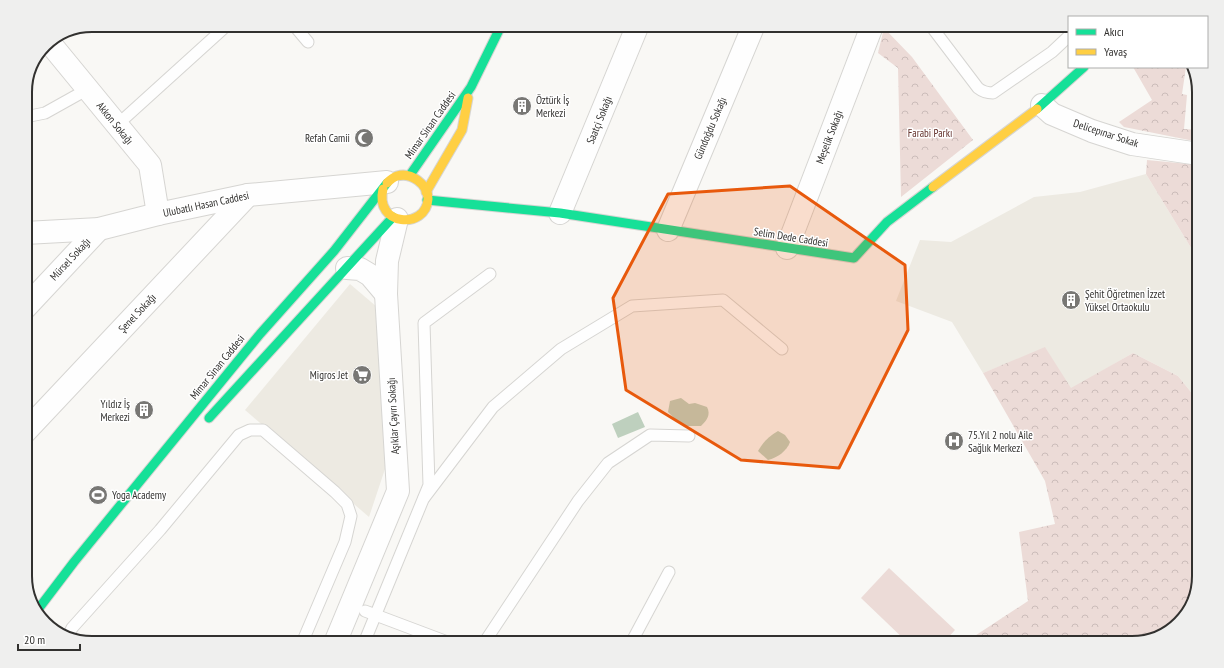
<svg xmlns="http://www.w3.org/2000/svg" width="1224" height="668" viewBox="0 0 1224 668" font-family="'PT Sans Narrow',sans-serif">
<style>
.built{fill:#edeae2}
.forest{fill:url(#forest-crowns)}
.pitch{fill:#ecdbd7}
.water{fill:#bed0be}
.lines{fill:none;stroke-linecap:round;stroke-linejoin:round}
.lane-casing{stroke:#d6d5d2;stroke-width:13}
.street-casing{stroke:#d6d5d2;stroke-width:24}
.fast-casing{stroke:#d6d5d2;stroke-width:11}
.slow-casing{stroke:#d6d5d2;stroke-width:11}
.lane{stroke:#fefefe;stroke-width:11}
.street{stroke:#fefefe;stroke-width:22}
.fast{stroke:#16e098;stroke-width:9}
.slow{stroke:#ffcf43;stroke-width:9}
.marked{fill:#e8590c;fill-opacity:0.2;stroke:#e8590c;stroke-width:3;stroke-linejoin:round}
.labels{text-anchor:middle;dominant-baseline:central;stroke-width:3;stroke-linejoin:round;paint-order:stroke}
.poi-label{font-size:11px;fill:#32312f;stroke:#fff;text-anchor:start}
.street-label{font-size:11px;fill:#32312f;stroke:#fff}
.park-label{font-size:11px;fill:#63302b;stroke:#fff}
.rim{fill:none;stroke:#32312f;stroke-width:2}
</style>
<defs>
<pattern id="forest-crowns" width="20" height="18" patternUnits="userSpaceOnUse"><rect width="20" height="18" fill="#ecdbd7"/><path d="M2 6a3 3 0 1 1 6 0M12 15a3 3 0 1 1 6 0" fill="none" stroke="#cbbcb9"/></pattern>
</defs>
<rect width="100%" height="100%" fill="#f9f8f5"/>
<g class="built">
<path d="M1146 174 1199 261V402L1178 376 1133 353 1071 389 1045 348 983 373 952 322 896 301 920 240 951 242 1034 197 1080 192Z"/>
<path d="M350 284 377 307 387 463 369 517 245 410Z"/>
</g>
<g class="forest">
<path d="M884 28 912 57 973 140 901 197 898 68 878 53Z"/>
<path d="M1133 67H1186L1182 94 1187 95 1184 129 1199 130V142L1124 127 1119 122 1152 100Z"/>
<path d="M1147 160 1199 165V261L1146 174Z"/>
<path d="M1045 347 1071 388 1133 353 1178 376 1199 402V576L1192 606 1169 632 1132 643H964L1028 601 1019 532 1055 524 1045 481 983 373Z"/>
</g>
<path class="pitch" d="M889 568 955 630 943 643H908L861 598Z"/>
<g class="water">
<path d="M681 398 689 404 695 403 707 407C711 415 707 420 701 426H687L676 420 668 412 670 401Z"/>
<path d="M638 412 645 427 618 438 612 424Z"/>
<path d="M778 431 785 435 790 442C787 451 777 458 768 460L758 451C763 442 769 436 778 431Z"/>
</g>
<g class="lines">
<defs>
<g id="lane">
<path d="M931 26 978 88C983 92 987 93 993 93L1052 52 1069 36"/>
<path d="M297 29 308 42"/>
<path d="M25 117 45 113 88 89"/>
<path d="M117 125 223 29"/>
<path d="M424 498 493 407 561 349 632 306 723 300 782 349"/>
<path d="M365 611 450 643"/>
<path d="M68 637 72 628 160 530 239 435 250 430H263L335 492 347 504 351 516 345 542 302 643"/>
<path d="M364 643 429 485 424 323 490 274"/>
<path d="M484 643 578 501 608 463 650 435 689 436"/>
<path d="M631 643 669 572"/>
</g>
<g id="street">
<path d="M49 42 150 165 158 214"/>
<path d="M1042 105 1052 114 1092 131 1132 144 1199 154"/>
<path d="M560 213 637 27"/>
<path d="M668 230 753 27"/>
<path d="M25 233 99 229 158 214 248 195 387 182"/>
<path d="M787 248 872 26"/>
<path d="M347 268 360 269 370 275 386 294"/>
<path d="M25 308 99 229"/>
<path d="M25 432 248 195"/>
<path d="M335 643 398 491 386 294 387 261 397 219"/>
</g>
<g id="fast">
<path d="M1037 109 1084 67"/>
<path d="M410 175 471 87 500 28"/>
<path d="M427 200 560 213 854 258 887 222 933 187"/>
<path d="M209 418 393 217"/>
<path d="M36 612 74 562 260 334 334 251 387 183"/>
</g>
<g id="slow">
<path d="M933 187 1037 109"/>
<path d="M383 189C374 226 426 230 428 199 428 184 411 172 397 176 394 177 390 180 387 183"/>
<path d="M426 192 462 130 468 98"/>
</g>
</defs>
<use href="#lane" class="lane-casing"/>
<use href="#street" class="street-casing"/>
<use href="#fast" class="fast-casing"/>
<use href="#slow" class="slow-casing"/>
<use href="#lane" class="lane"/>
<use href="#street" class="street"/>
<use href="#fast" class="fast"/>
<use href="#slow" class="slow"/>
</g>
<path class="marked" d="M790 186 905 265 908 330 839 468 741 460 626 390 613 298 668 194Z"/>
<defs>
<symbol id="building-disc" viewBox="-11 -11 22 22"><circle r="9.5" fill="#787774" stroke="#fff"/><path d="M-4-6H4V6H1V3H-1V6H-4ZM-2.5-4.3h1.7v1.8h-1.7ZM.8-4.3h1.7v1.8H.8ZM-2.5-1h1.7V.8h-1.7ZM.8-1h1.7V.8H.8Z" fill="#fff"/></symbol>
<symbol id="mosque-disc" viewBox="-11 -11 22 22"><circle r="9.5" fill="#787774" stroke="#fff"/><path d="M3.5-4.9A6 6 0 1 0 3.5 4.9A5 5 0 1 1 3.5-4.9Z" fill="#fff"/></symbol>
<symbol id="supermarket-disc" viewBox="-11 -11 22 22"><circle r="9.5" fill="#787774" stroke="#fff"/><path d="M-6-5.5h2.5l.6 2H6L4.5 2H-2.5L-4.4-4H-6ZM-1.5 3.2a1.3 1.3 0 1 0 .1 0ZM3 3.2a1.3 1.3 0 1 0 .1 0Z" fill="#fff"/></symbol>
<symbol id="hospital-disc" viewBox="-11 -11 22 22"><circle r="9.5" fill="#787774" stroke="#fff"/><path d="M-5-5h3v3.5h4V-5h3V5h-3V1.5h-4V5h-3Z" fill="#fff"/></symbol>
<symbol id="stadium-disc" viewBox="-11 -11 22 22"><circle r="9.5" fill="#787774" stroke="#fff"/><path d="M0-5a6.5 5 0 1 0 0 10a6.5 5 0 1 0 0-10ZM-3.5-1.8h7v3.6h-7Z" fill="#fff"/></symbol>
</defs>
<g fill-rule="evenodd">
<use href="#building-disc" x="511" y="95" width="22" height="22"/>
<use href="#mosque-disc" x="353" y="127" width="22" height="22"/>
<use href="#building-disc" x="1060" y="289" width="22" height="22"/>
<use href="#supermarket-disc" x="351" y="364" width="22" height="22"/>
<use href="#building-disc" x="133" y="399" width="22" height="22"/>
<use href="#hospital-disc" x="943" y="430" width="22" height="22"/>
<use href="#stadium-disc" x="87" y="484" width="22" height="22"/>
</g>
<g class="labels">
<g class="poi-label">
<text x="536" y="100">Öztürk İş<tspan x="536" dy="13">Merkezi</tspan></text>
<text x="350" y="138" text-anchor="end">Refah Camii</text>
<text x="1085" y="294">Şehit Öğretmen İzzet<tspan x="1085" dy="13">Yüksel Ortaokulu</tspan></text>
<text x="348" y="375" text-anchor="end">Migros Jet</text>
<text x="130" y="404" text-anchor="end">Yıldız İş<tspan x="130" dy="13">Merkezi</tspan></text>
<text x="968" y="435">75.Yıl 2 nolu Aile<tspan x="968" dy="13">Sağlık Merkezi</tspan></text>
<text x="112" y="495">Yoga Academy</text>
</g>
<g class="street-label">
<text transform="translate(599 120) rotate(-68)">Saatçi Sokağı</text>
<text transform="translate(115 123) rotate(51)">Akkon Sokağı</text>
<text transform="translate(430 125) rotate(-55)">Mimar Sinan Caddesi</text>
<text transform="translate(710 128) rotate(-67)">Gündoğdu Sokağı</text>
<text transform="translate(1106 133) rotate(18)">Delicepınar Sokak</text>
<text transform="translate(829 137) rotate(-69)">Meşelik Sokağı</text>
<text transform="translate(206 204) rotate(-12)">Ulubatlı Hasan Caddesi</text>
<text transform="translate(791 237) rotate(9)">Selim Dede Caddesi</text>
<text transform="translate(70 259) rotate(-47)">Mürsel Sokağı</text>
<text transform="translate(137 313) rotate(-47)">Şenel Sokağı</text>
<text transform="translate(217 367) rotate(-51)">Mimar Sinan Caddesi</text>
<text transform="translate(393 416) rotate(-93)">Aşıklar Çayırı Sokağı</text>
</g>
<g class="park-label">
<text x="930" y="133">Farabi Parkı</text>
</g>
</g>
<path d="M0 0H1224V668H0ZM92 32H1132A60 60 0 0 1 1192 92V576A60 60 0 0 1 1132 636H92A60 60 0 0 1 32 576V92A60 60 0 0 1 92 32Z" fill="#efefee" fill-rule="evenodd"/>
<path class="rim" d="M92 32H1132A60 60 0 0 1 1192 92V576A60 60 0 0 1 1132 636H92A60 60 0 0 1 32 576V92A60 60 0 0 1 92 32Z"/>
<rect x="1068" y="16" width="140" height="52" fill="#ffffff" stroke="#adadac"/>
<rect x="1076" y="29" width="20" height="6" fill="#16e098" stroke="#adadac"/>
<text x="1104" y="36" font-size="12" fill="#32312f">Akıcı</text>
<rect x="1076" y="49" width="20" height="6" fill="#ffcf43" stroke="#adadac"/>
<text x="1104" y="56" font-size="12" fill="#32312f">Yavaş</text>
<path d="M18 644v6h62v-6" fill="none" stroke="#32312f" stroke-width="2"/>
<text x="24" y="644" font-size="12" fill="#32312f" stroke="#ffffff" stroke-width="3" paint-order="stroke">20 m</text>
</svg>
